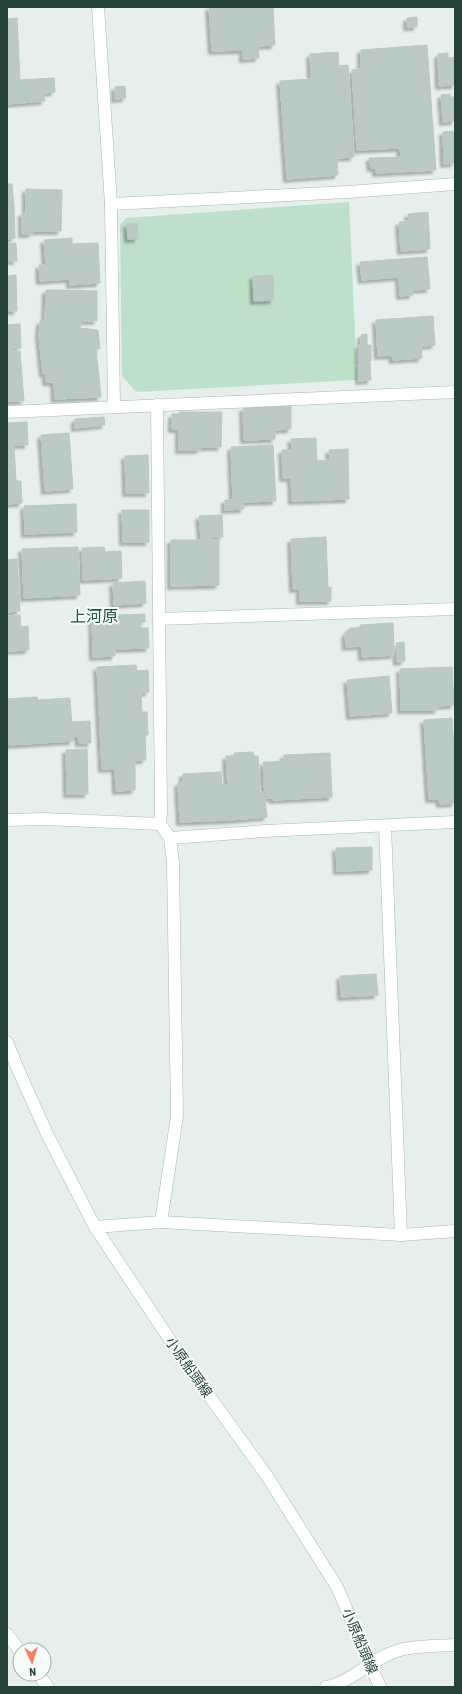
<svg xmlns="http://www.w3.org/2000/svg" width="462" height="1694" viewBox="0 0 462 1694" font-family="'Roboto Condensed','Noto Sans JP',sans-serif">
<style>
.green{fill:#bfe0c8}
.building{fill:#bbcac4;stroke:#b8c9c2;filter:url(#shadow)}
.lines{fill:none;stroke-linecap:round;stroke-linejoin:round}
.minor-casing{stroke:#a8b8b2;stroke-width:13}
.secondary-casing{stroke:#a4bbb3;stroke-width:13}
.minor{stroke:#fff;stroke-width:12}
.secondary{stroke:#fff;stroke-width:12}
.labels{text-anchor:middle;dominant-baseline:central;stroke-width:4;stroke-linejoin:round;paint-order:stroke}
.street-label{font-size:14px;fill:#24423a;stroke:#f7fbf9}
.quarter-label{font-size:16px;fill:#1f5548;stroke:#f7fbf9}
</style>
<defs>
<filter id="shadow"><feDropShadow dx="-3.5" dy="3.5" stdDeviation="1" flood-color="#0004"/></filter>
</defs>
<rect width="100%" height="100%" fill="#e6efeb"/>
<path class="green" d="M349 202 357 380 136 392 122 376 120 225 126 218Z"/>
<g class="building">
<path d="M209 7H273L275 45 258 46 259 58 243 59V50L212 51Z"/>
<path d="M417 17V27H407V18Z"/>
<path d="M17 18 20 80 54 78 55 92 44 93 45 101 7 104V19Z"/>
<path d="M427 45 436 170 376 173V168H371L369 158 401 157 400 148 357 150 352 70 361 69V50Z"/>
<path d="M338 52 339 66 348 65 354 157 337 158 338 175 287 179 280 81 311 79 310 54Z"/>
<path d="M448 53V58L455 57V85L439 86 438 54Z"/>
<path d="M125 86 126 98 115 99V87Z"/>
<path d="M450 94 451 97H455V121L443 122 441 95Z"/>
<path d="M453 131 454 135H455V163L444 164 443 132Z"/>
<path d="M7 184H12L14 207H7Z"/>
<path d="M26 189 62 190 61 231H32V212L26 213Z"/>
<path d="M7 207H14L15 238 7 239Z"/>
<path d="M32 212V234H22V213Z"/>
<path d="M428 212 430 249 401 251 399 222 409 221 408 214Z"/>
<path d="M127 224H137L138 239H128Z"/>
<path d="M72 238V244L98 243 100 283 70 285V279L40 281 39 265H46L44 240Z"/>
<path d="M16 243 17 261H7V244Z"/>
<path d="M427 257 430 289 412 290 413 295 400 296 399 277 362 280 360 262Z"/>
<path d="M16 275 17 311H7V276Z"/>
<path d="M273 275 274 300 254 301 253 276Z"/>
<path d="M46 290H54V320H45Z"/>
<path d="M54 290 97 291V321L54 320Z"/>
<path d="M433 316 435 345 421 346 422 358 393 360 392 355 378 356 376 320Z"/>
<path d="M40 321H81L80 328 98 330 100 349H96L101 397 55 399 54 382H46V373L43 374 39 336Z"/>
<path d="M20 324 21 348 7 349V325Z"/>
<path d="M367 334V345H371V361L359 362V345H361V335Z"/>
<path d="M7 351H20L24 401H7Z"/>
<path d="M370 362 371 380 359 381V363Z"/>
<path d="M291 406V429L275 430 274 407Z"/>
<path d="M274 407 275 439 244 440 243 408Z"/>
<path d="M179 412H222L221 447H200V450H179V429H172V414H179Z"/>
<path d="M104 417 105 425 75 428V419Z"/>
<path d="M27 422 28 445H14L16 481H21L22 503 7 504V423Z"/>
<path d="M69 433 73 489 45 491 41 435Z"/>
<path d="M316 438 317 461 330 460 329 450 348 449 349 499 292 501 291 478H283L282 450H292L291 439Z"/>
<path d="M273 445 276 501 243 502 244 509 225 510V500H233L231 447Z"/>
<path d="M148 455 149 493H126L125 456Z"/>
<path d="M76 504 77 532 25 534 24 506Z"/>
<path d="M122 510H149V542H123Z"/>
<path d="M222 515 223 537 201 538 199 516Z"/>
<path d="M326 537 328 587 293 589 291 539Z"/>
<path d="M171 540H219V585L171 586Z"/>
<path d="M78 547 80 595 24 598 22 549Z"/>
<path d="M104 547 105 552 121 551 122 578 83 580 82 548Z"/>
<path d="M17 559 20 611 7 612V560Z"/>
<path d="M145 581 146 603 114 605 113 583Z"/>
<path d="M331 587V601H300V589Z"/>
<path d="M145 614V622H140V628H148L149 648 115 649V656L93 657 92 616Z"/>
<path d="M20 615 21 627 28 626 29 650 7 651V616Z"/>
<path d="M393 623 394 655 362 657 360 625Z"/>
<path d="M350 628H360L362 646 346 647 345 635Z"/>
<path d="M404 642 405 661 397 662 396 643Z"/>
<path d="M136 665 137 671 148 670 149 692 141 693 142 712H147L148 735H145L146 760 129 761V768L102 769 97 667Z"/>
<path d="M452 667 454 705 438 706V710H401L400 669Z"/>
<path d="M389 676 392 713 350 716 347 680Z"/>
<path d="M37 697 38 700 70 698 73 741 9 745 7 699Z"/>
<path d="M452 718 455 765V803L440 804 439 799H429L424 720Z"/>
<path d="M90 721 91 743H79L78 736 72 737V722Z"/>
<path d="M87 749 88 794H67L66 750Z"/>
<path d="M253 752 254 756H258L260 793 264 792 267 817 230 820 226 756H234V753Z"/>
<path d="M330 753 332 797 273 800 271 762 284 761V755Z"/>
<path d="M129 761H135V790L116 791 115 769 129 768Z"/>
<path d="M263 762H271L274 798H265Z"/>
<path d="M221 772 222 785H227L230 820 180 822 178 783 183 782V774Z"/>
<path d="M372 847V870L337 871 336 848Z"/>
<path d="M376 974 378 995 341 997 340 976Z"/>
</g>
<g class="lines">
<defs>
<g id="minor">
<path d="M98 7 111 204 114 406"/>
<path d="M111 204 348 192 455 184"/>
<path d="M157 405 161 812 160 824 170 838 173 863 177 1116 161 1222"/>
<path d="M7 412 455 392"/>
<path d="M159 619 455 609"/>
<path d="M7 820 44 819 160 824"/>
<path d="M385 826 401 1235"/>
<path d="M170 838 265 831 455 822"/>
<path d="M95 1227 161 1222 401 1235 455 1231"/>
<path d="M7 1634 20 1651"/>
<path d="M38 1674 48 1687"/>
<path d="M326 1687C353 1682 373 1657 400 1650 415 1646 439 1646 455 1645"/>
</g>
<path id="secondary" d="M7 1042 17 1067 48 1136 95 1227 184 1361 267 1476 337 1587 380 1687"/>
</defs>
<use href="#minor" class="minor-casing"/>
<use href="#secondary" class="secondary-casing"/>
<use href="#minor" class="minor"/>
<use href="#secondary" class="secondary"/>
</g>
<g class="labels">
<g class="street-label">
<text transform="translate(189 1367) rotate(55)">小原船頭線</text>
<text transform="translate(360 1641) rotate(67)">小原船頭線</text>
</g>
<g class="quarter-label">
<text x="94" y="616">上河原</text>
</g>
</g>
<rect width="462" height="1694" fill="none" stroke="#24423a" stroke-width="16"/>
<g transform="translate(32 1662) rotate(176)"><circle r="19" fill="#f7fbf9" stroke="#a3b1ad"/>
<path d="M0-3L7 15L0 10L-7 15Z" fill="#f4845f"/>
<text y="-6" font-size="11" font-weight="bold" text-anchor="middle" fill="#24423a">N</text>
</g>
</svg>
